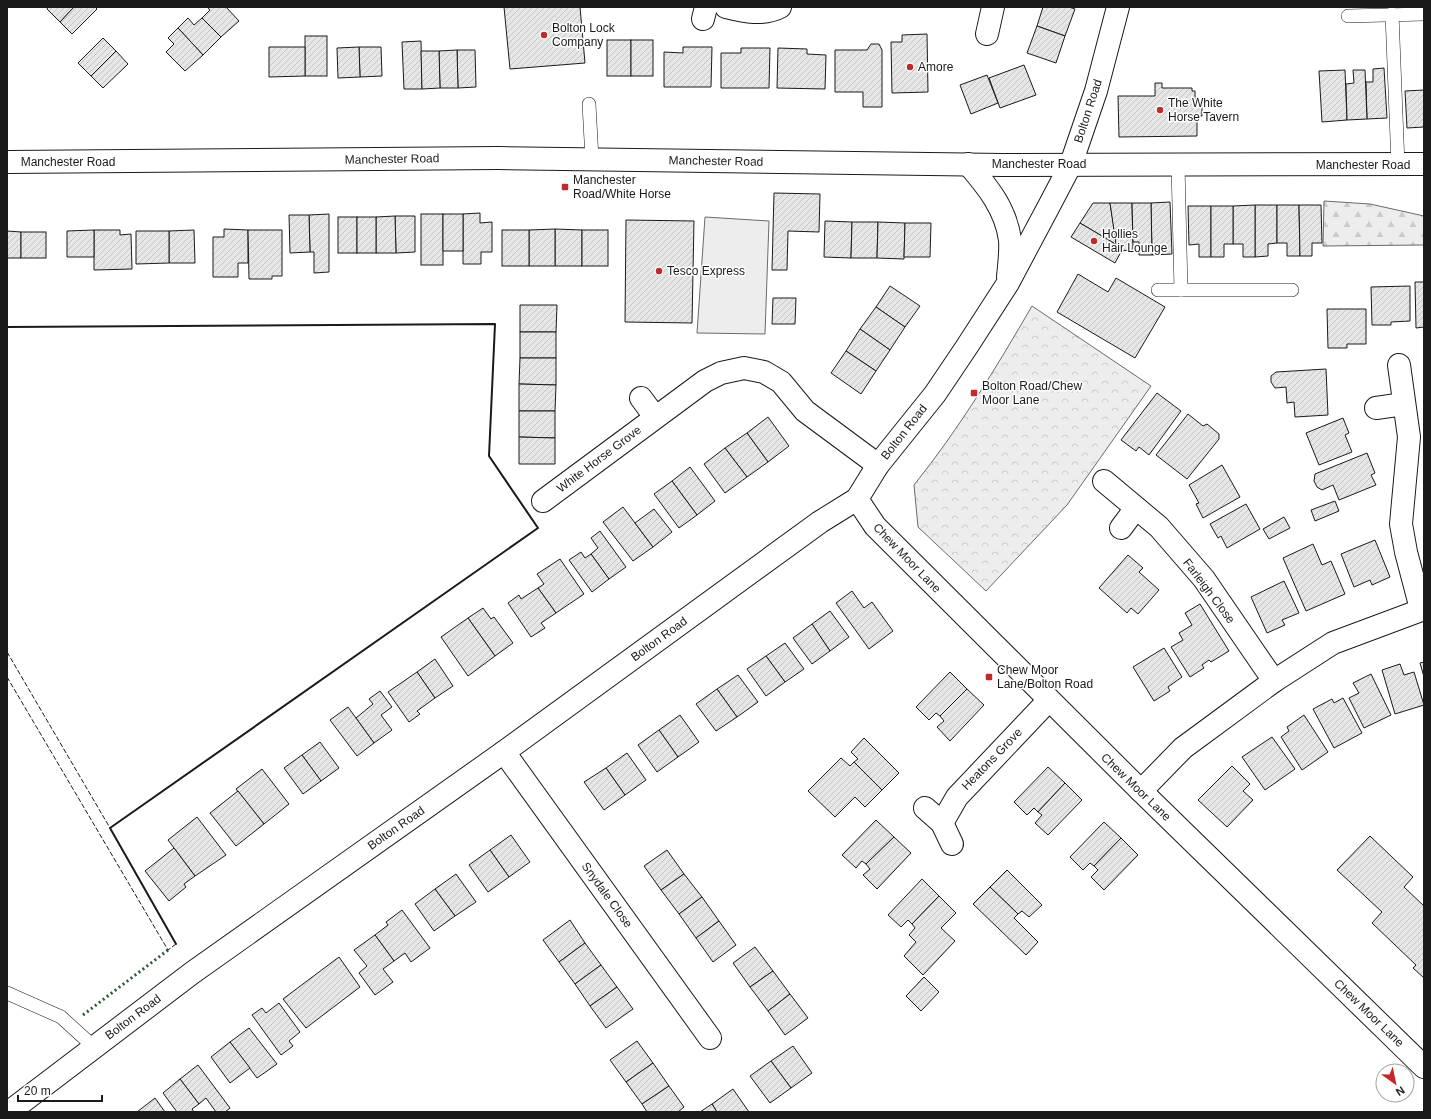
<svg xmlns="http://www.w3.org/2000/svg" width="1431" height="1119" viewBox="0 0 1431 1119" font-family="Arial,sans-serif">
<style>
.built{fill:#ededed;stroke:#6a6a6a}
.forest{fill:url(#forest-firs);stroke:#6a6a6a}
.park{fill:url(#park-crowns);stroke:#6a6a6a}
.building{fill:url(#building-hatch);stroke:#1a1a1a}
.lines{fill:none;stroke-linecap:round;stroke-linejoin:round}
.lane-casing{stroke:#1a1a1a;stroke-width:14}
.street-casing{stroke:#1a1a1a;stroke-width:24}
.secondary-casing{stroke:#1a1a1a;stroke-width:24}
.primary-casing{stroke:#1a1a1a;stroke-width:24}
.lane{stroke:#fff;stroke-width:13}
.street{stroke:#fff;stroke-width:22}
.secondary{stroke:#fff;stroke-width:22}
.primary{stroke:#fff;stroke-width:22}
.hedge{stroke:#2b5a34;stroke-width:3;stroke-dasharray:2 3;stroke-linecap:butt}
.fence{stroke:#1a1a1a;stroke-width:1;stroke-dasharray:5 2;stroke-linecap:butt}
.wall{stroke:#1a1a1a;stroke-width:2}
.poi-dot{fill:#c62828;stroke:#fff;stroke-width:1.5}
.labels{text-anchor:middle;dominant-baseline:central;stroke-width:3;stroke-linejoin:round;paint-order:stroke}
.poi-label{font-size:12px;fill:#1a1a1a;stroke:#fff;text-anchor:start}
.street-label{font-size:12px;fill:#1a1a1a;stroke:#fff}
</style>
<defs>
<pattern id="forest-firs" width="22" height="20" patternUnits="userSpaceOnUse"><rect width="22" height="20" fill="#ededed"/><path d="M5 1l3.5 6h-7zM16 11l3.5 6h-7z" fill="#cbcbcb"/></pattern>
<pattern id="park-crowns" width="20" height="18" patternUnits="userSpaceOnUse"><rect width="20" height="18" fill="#ededed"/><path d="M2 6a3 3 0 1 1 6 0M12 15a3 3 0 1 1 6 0" fill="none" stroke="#cbcbcb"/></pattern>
<pattern id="building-hatch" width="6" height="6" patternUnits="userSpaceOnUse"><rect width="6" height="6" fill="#e6e6e6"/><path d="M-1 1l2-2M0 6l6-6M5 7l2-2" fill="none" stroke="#c5c5c5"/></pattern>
</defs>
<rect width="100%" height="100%" fill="#fff"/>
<path class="built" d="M705 217 769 221 765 334 697 333Z"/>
<path class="forest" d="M1324 201 1370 204 1424 216V245L1323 246Z"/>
<path class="park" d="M1032 306 1151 386 1067 505 986 591 918 527 914 485C959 429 996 368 1032 306Z"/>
<g class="building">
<path d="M48 7H74L60 22 47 9Z"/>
<path d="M74 7H95L97 9 72 34 60 22Z"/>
<path d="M207 7H226L239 21 221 37 202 18 210 10Z"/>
<path d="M504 7H580L585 63 510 69Z"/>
<path d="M1043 7H1069L1075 9 1065 36 1037 26Z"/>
<path d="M188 18 194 25 202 18 221 37 203 55 178 28Z"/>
<path d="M1037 26 1065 36 1056 63 1027 53Z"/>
<path d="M178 28 203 55 185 71 166 52 174 44 168 38Z"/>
<path d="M927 34 928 92 892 93 891 42H902V35Z"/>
<rect x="305" y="36" width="22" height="40"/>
<path d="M103 38 116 51 91 76 78 63Z"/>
<rect x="607" y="40" width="24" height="36"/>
<rect x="631" y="40" width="22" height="36"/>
<path d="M421 41 422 89H404L402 42Z"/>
<path d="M871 44H879L882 50V107H863V92H835V50H867Z"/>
<path d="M269 47H305V76L269 77Z"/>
<path d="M359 47H381L382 76 360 77Z"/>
<path d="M359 47 360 77 338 78 337 48Z"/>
<path d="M683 47H712L711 87H664V52L683 53Z"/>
<path d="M741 48H770L769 88H721V53H741Z"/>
<path d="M778 48 807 49V54L826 55 825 89 777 88Z"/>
<path d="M457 50H475L476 87 458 88Z"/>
<path d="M457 50 458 88H440L439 51Z"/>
<path d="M116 51 128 64 103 88 91 76Z"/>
<path d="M421 51H439L440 88 422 89Z"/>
<path d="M1024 65 1036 95 1000 108 989 78Z"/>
<path d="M1384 68 1387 118 1367 119 1366 82H1373V69Z"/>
<path d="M1345 70 1347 120 1322 122 1319 71Z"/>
<path d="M1353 70H1365L1367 119 1347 120 1346 84 1354 83Z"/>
<path d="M987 75 998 103 971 114 960 85Z"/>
<path d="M1155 83H1162V88H1192V91H1195V104H1202V116H1197V136L1119 137 1118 96H1155Z"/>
<path d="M1424 90V127L1407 128 1405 91Z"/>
<path d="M774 193 820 194 819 232 788 231 787 270H772Z"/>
<path d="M1170 202 1172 254 1152 255 1151 203Z"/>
<path d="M1093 203H1110L1117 245 1080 223Z"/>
<path d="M1110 203H1132L1133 250 1117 251Z"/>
<path d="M1132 203H1151L1152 255H1139V242H1133Z"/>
<path d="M1255 205H1277V243L1268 244V256L1255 257Z"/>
<path d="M1255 205V257H1243V244H1233V206Z"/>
<path d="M1277 205H1299L1300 256H1287V243H1277Z"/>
<path d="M1299 205H1321L1322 243H1312V256H1300Z"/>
<path d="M1188 206H1211V257H1199V244L1189 245Z"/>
<path d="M1211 206H1233V244H1224V257H1211Z"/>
<path d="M480 213V223L492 222V252H481V264H463V214Z"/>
<path d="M329 214V272L314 273V252H310L309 215Z"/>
<rect x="421" y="214" width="22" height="51"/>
<rect x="443" y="214" width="20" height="37"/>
<path d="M289 215H309L310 252 290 253Z"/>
<path d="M395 216H415V252L396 253Z"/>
<path d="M395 216 396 253H376V217Z"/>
<rect x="338" y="217" width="19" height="36"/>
<rect x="357" y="217" width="19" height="36"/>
<path d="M626 220 694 221 692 323 625 322Z"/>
<path d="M825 221 852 222 851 258 824 257Z"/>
<path d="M852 222H878L877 258H851Z"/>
<path d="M878 222 905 223 904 259 877 258Z"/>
<path d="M905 223H931L930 257H904Z"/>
<path d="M1080 223 1117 245V251L1122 250 1115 263 1071 237Z"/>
<path d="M224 229 248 230V263H238V277H213V237H224Z"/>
<path d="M555 229 582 230V266H555Z"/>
<path d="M555 229V266H529V230Z"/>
<path d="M94 230H120V235L131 234 132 269 94 270Z"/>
<path d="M94 230V257H67V231Z"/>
<path d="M194 230 195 263H169V231Z"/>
<path d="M248 230H282V276H272V279H249Z"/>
<rect x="502" y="230" width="27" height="36"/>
<rect x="582" y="230" width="26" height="36"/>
<path d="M7 231 21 232V258H7Z"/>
<path d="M136 231H169V263L136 264Z"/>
<rect x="21" y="232" width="25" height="26"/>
<path d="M1078 274 1108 292 1116 278 1165 307 1135 358 1057 312Z"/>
<path d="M1415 282H1424V327L1416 328Z"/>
<path d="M890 286 920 306 905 327 876 307Z"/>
<path d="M1410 286V321L1391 322V325H1372L1371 287Z"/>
<path d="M773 298H796L795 324H772Z"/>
<path d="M520 305H557L556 332H520Z"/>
<path d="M876 307 905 327 890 350 860 329Z"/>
<path d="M1327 309H1366V344H1347V348H1328Z"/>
<path d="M860 329 890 350 876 371 846 351Z"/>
<rect x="520" y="332" width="36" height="26"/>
<path d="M846 351 876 371 861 394 831 373Z"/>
<path d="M520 358H556V385L519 384Z"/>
<path d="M1326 369 1328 415 1295 417 1294 402 1287 403 1286 387 1275 388 1271 382V376L1276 372Z"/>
<path d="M519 384 556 385 555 411H519Z"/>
<path d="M1157 393 1181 411 1149 455 1139 447 1136 451 1121 440Z"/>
<path d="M519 411H555V438L519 437Z"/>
<path d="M1188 414 1203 426 1207 424 1219 434V439L1187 479 1156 455Z"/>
<path d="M768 417 789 446 768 462 747 433Z"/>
<path d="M1343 418 1349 433 1345 435 1352 452 1319 465 1306 433Z"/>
<path d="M747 433 768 462 747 477 725 448Z"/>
<path d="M519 437 555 438V464H519Z"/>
<path d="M725 448 747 477 725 493 704 464Z"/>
<path d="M1367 453 1375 473 1371 475 1376 485 1339 500 1333 485 1322 490 1317 487 1314 481 1315 474Z"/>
<path d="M1222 465 1240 497 1203 518 1196 504 1199 503 1189 485Z"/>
<path d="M690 467 715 501 697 515 672 481Z"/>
<path d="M672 481 697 515 679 528 654 494Z"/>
<path d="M1335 501 1339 511 1315 521 1311 510Z"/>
<path d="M1246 504 1260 529 1227 548 1221 536 1218 538 1210 524Z"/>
<path d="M623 507 653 547 633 561 603 522Z"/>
<path d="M654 509 672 532 653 547 635 523Z"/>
<path d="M1284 517 1290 528 1269 539 1263 529Z"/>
<path d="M600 531 626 567 609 579 591 554 598 548 591 538Z"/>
<path d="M1375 540 1390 577 1372 585 1370 580 1354 587 1341 554Z"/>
<path d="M1313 544 1322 565 1331 561 1345 594 1306 611 1283 558Z"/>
<path d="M581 552 585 558 591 554 609 579 592 592 569 560Z"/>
<path d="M1128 555 1143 568 1139 572 1159 590 1138 614 1131 608 1127 613 1099 588Z"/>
<path d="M560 559 584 594 556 613 538 588 544 584 537 574Z"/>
<path d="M1284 581 1299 613 1282 620 1285 625 1267 633 1251 597Z"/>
<path d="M538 588 556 613 541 623 545 628 531 637 508 603 519 595 521 599Z"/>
<path d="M852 591 864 608 872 602 893 631 869 649 836 603Z"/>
<path d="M1200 604 1229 651 1211 662 1209 660 1202 665 1204 668 1190 677 1171 647 1183 640 1179 633 1192 625 1185 613Z"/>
<path d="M483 608 491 619 494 617 513 643 495 656 468 618Z"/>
<path d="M830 611 849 637 830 651 812 624Z"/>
<path d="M468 618 495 656 468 676 441 637Z"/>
<path d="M812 624 830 651 812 664 793 638Z"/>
<path d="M785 643 804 669 785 682 766 656Z"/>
<path d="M1164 648 1182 677 1168 687 1170 691 1154 701 1133 667Z"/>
<path d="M766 656 785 682 766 696 747 669Z"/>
<path d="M435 659 453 686 435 698 417 672Z"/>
<path d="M1424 662V677L1420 663Z"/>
<path d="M1400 664 1404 675 1414 672 1424 705 1395 714 1382 670Z"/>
<path d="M417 672 435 698 417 711 420 714 409 722 388 692Z"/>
<path d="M950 672 967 689 940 716 936 713 929 720 916 707Z"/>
<path d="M1371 674 1391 715 1364 728 1349 698 1359 693 1353 683Z"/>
<path d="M738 675 758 702 737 717 717 689Z"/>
<path d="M717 689 737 717 716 731 696 704Z"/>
<path d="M967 689 984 705 950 741 937 727 944 721 940 716Z"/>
<path d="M380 691 392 707 381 715 392 730 374 743 356 718 373 704 369 699Z"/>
<path d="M1343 698 1362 733 1334 748 1313 709 1332 699 1334 703Z"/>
<path d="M348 707 374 743 357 756 330 720Z"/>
<path d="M680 715 699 742 678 757 659 730Z"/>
<path d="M1304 715 1328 752 1302 770 1281 737 1289 731 1287 727Z"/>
<path d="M659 730 678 757 657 772 638 745Z"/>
<path d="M1272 737 1295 769 1265 790 1242 757Z"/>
<path d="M864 738 899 773 882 790 854 762 858 759 851 752Z"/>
<path d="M320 742 339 768 321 781 302 755Z"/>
<path d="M627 753 646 780 625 795 606 768Z"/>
<path d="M302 755 321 781 303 794 284 768Z"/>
<path d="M841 758 850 766 854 762 882 790 865 807 855 797 835 817 808 791Z"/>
<path d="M1232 766 1250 784 1243 791 1253 800 1227 827 1198 800Z"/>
<path d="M1048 767 1065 783 1038 812 1034 808 1027 815 1014 802Z"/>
<path d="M606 768 625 795 604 810 584 782Z"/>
<path d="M262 769 289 804 264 824 236 789Z"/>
<path d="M1065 783 1082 800 1048 835 1035 823 1042 815 1038 812Z"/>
<path d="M238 791 264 824 236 846 210 813Z"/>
<path d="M197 817 226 855 195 876 168 840Z"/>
<path d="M876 820 894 837 866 864 862 861 856 868 842 855Z"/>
<path d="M1104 822 1121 838 1094 866 1090 863 1083 870 1070 857Z"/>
<path d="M511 835 530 862 509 877 490 850Z"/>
<path d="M1370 836 1413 877 1404 887 1424 906V978L1413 968 1416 965 1372 923 1382 912 1337 870Z"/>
<path d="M894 837 911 853 877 889 863 875 870 869 866 864Z"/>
<path d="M1121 838 1138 855 1104 890 1091 877 1098 870 1094 866Z"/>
<path d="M174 848 195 876 184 884 186 887 169 901 145 871Z"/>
<path d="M490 850 509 877 488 892 469 865Z"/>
<path d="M667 850 684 874 661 890 644 866Z"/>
<path d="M1007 870 1042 905 1029 917 1022 911 1018 914 990 887Z"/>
<path d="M456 874 476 902 455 916 435 889Z"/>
<path d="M684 874 702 897 679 914 661 890Z"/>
<path d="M922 879 939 896 912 924 908 920 901 927 888 915Z"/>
<path d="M990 887 1018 914 1014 918 1038 942 1026 955 973 904Z"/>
<path d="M435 889 455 916 434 931 415 904Z"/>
<path d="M939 896 956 913 941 928 955 941 923 975 904 956 916 942 909 935 915 928 912 924Z"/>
<path d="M702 897 719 921 696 938 679 914Z"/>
<path d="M402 910 430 948 411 962 405 953 394 961 375 935 388 925 386 922Z"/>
<path d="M570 920 585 943 559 962 543 940Z"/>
<path d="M719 921 736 945 713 962 696 938Z"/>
<path d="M375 935 394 961 383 969 393 982 375 995 359 973 367 966 354 950Z"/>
<path d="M585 943 601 965 575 984 559 962Z"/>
<path d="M755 947 773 971 750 987 733 963Z"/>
<path d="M339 957 360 987 306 1028 283 999Z"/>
<path d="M601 965 617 987 590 1006 575 984Z"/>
<path d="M773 971 790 994 768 1011 750 987Z"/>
<path d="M924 977 939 992 921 1011 906 996Z"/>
<path d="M617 987 633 1009 606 1028 590 1006Z"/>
<path d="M790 994 808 1018 785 1035 768 1011Z"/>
<path d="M279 1003 300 1032 289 1041 293 1046 281 1055 252 1015 262 1008 266 1013Z"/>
<path d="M249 1028 277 1064 257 1078 230 1042Z"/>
<path d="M637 1041 653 1063 626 1082 610 1060Z"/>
<path d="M230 1042 250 1068 230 1083 211 1057Z"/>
<path d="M793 1046 812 1073 791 1088 771 1061Z"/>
<path d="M771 1061 791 1088 770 1103 750 1076Z"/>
<path d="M653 1063 669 1086 642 1104 626 1082Z"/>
<path d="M198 1065 230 1108 225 1112H216L206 1098 199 1104 180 1079Z"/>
<path d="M180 1079 199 1104 192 1109 194 1112H177L163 1093Z"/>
<path d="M669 1086 684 1107 678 1112H647L642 1104Z"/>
<path d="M733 1089 749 1112H717L712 1104Z"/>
<path d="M155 1098 165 1112H137Z"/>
<path d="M712 1104 717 1112H700Z"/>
</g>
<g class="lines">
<defs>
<g id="lane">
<path d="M1392 14 1398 165"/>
<path d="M1348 16 1424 14"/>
<path d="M589 104 592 159"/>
<path d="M1178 165 1181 290"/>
<path d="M1158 290H1292"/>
<path d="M7 993 61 1017 94 1047"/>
</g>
<g id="street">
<path d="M726 7C743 11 763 16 780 7"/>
<path d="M703 19 706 7"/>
<path d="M987 34 993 7"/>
<path d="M1399 365 1409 437 1401 524 1406 552 1421 609"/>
<path d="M641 398 655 417"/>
<path d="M1376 408 1404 404"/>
<path d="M1104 481 1159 527 1204 579 1274 681"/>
<path d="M543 501 705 381 721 373 744 368 764 372 781 382 805 411 878 465"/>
<path d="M1121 528 1136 508"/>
<path d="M504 752 710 1038"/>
<path d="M1141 791 1183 748 1274 681 1333 643 1424 609"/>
<path d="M925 808 942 823 952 844"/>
<path d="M942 823 957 797 1049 700"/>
<path d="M9 1112 192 973 504 752 820 522 857 499"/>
</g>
<g id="secondary">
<path d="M1118 7 1096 91 1071 164 1049 206 1008 283 966 348 935 394 878 465 857 499 875 526 891 542 1141 791 1424 1067"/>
<path d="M968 164C987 186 1006 209 1010 240 1011 252 1009 265 1008 277"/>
</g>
<path id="primary" d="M7 162 498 158 1003 165 1424 164"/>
</defs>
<use href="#lane" class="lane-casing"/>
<use href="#street" class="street-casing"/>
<use href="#secondary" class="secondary-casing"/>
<use href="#primary" class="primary-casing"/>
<use href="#lane" class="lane"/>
<use href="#street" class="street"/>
<use href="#secondary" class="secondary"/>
<use href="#primary" class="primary"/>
<path class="hedge" d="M83 1015 168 950"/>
<g class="fence">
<path d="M7 652 110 828"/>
<path d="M7 677 168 950 176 944"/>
</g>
<path class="wall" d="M7 327 495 324 489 456 538 528 110 828 176 944"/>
</g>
<g class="poi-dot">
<circle cx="544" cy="35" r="4"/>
<circle cx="910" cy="67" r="4"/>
<circle cx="1160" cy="110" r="4"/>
<rect x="561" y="183" width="8" height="8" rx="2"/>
<circle cx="1094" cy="241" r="4"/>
<circle cx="659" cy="271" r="4"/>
<rect x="970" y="389" width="8" height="8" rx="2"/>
<rect x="985" y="673" width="8" height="8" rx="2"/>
</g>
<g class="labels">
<g class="poi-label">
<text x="552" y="28">Bolton Lock<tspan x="552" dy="14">Company</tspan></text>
<text x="918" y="67">Amore</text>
<text x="1168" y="103">The White<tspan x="1168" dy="14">Horse Tavern</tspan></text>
<text x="573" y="180">Manchester<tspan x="573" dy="14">Road/White Horse</tspan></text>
<text x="1102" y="234">Hollies<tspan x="1102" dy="14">Hair Lounge</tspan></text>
<text x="667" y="271">Tesco Express</text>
<text x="982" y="386">Bolton Road/Chew<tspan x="982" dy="14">Moor Lane</tspan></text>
<text x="997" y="670">Chew Moor<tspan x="997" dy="14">Lane/Bolton Road</tspan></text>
</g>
<g class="street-label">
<text transform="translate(1088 111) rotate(-72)">Bolton Road</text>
<text transform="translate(392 159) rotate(-1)">Manchester Road</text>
<text transform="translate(716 161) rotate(1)">Manchester Road</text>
<text x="68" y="162">Manchester Road</text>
<text x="1039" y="164">Manchester Road</text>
<text x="1363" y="165">Manchester Road</text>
<text transform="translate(904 432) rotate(-52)">Bolton Road</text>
<text transform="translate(599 459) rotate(-37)">White Horse Grove</text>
<text transform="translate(907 558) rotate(46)">Chew Moor Lane</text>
<text transform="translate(1209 591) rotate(53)">Farleigh Close</text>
<text transform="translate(659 639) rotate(-36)">Bolton Road</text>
<text transform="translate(992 759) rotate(-46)">Heatons Grove</text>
<text transform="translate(1136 787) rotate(44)">Chew Moor Lane</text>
<text transform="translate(396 828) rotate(-35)">Bolton Road</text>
<text transform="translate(607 895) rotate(54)">Snydale Close</text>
<text transform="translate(1369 1013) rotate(44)">Chew Moor Lane</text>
<text transform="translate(133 1017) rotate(-37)">Bolton Road</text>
</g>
</g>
<rect width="1431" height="1119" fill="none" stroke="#1a1a1a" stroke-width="16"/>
<g transform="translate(1395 1083) rotate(147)"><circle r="19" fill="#ffffff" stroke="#a3a3a3"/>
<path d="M0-3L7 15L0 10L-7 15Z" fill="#c62828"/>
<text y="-6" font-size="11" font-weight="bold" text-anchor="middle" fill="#1a1a1a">N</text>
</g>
<path d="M18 1095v6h84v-6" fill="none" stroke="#1a1a1a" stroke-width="2"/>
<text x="24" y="1095" font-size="12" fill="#1a1a1a" stroke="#ffffff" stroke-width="3" paint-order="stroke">20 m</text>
</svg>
